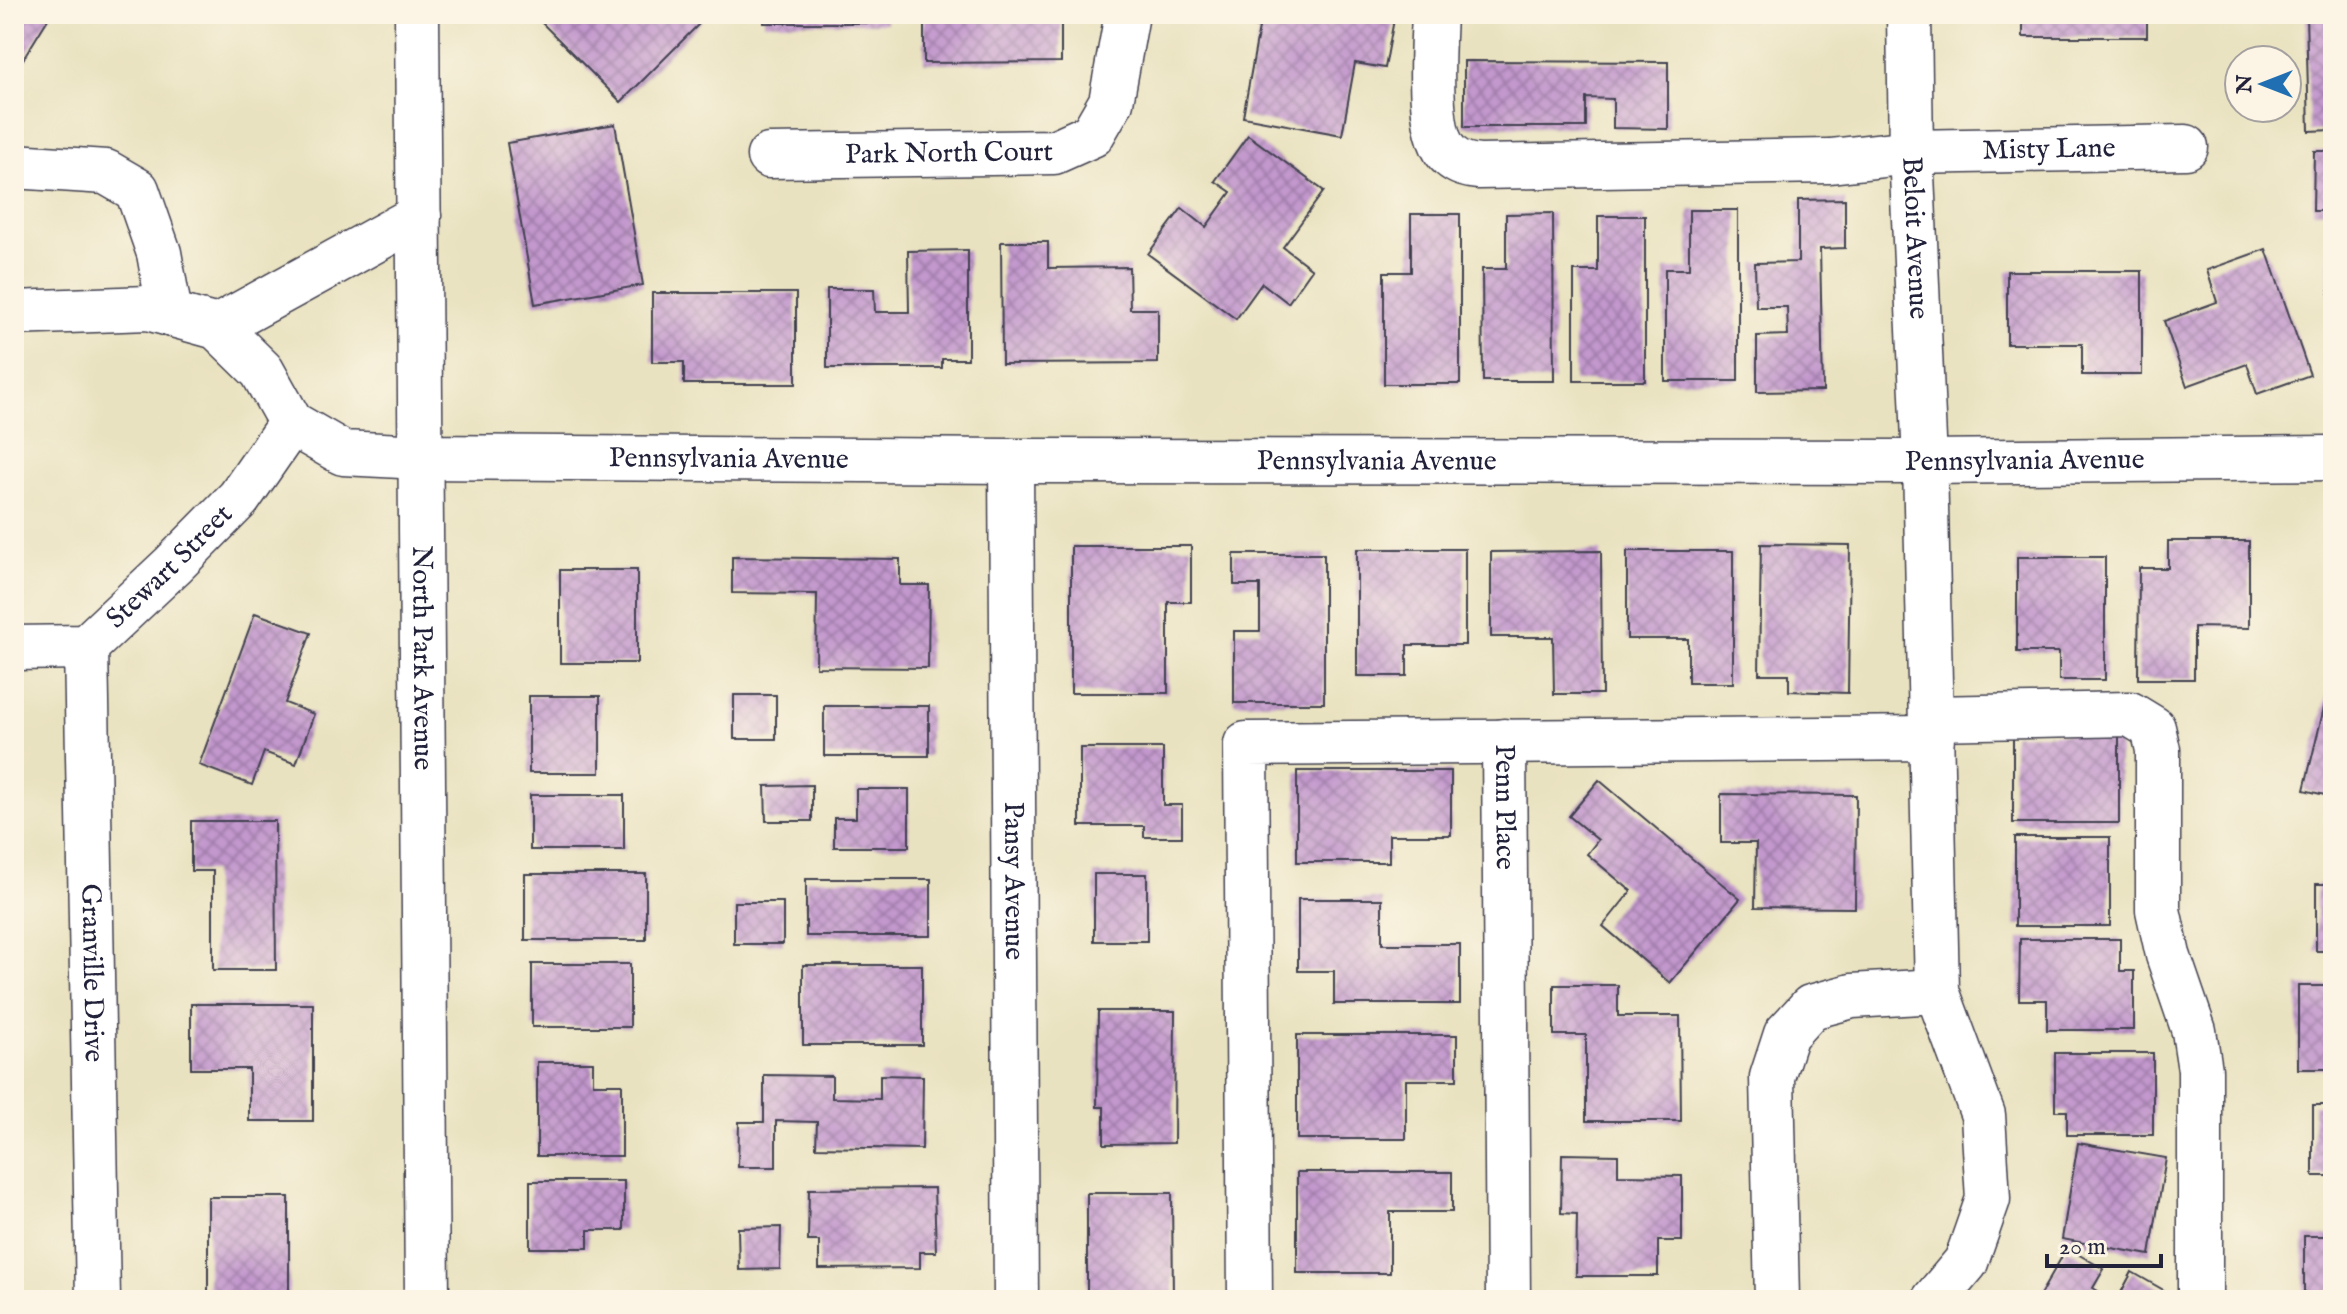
<svg xmlns="http://www.w3.org/2000/svg" width="2347" height="1314" viewBox="0 0 2347 1314" font-family="'IM FELL English',serif">
<style>
.building{fill:url(#building-cross-hatch)}
.lines{fill:none;stroke-linecap:round;stroke-linejoin:round}
.minor-casing{stroke:#403f4f;stroke-width:47}
.minor{stroke:#fff;stroke-width:44}
.labels{text-anchor:middle;dominant-baseline:central;stroke-width:6;stroke-linejoin:round;paint-order:stroke}
.street-label{font-size:28px;fill:#22223b;stroke:#fcf5e5}
</style>
<defs>
<pattern id="building-cross-hatch" width="8" height="8" patternUnits="userSpaceOnUse" patternTransform="scale(2)"><rect width="8" height="8" fill="#c398cd"/><path d="M0 0l8 8M0 8l8-8" fill="none" stroke="#9e7ca8"/></pattern>
</defs>
<rect width="100%" height="100%" fill="#fcf5e5"/>
<filter id="ink" filterUnits="userSpaceOnUse"><feTurbulence type="fractalNoise" baseFrequency=".0125" numOctaves="2"/><feDisplacementMap in="SourceGraphic" scale="16" xChannelSelector="R" yChannelSelector="G"/><feConvolveMatrix kernelMatrix="1 2 1 2 8 2 1 2 1" color-interpolation-filters="sRGB"/></filter>
<filter id="wash" filterUnits="userSpaceOnUse"><feTurbulence type="fractalNoise" baseFrequency=".006" numOctaves="4" result="noise"/><feDisplacementMap in="SourceGraphic" scale="32" xChannelSelector="R" yChannelSelector="G"/><feGaussianBlur stdDeviation="1.8" result="paint"/><feColorMatrix in="noise" values="0 0 0 0 0 0 0 0 0 0 0 0 0 0 0 0 0 1.4 0 .05"/><feComposite in="paint" operator="in"/></filter>
<g filter="url(#wash)">
<rect width="100%" height="100%" fill="#e9e2c0"/>
<g id="blocks">
<g class="building">
<path d="M14 14H51L14 74Z"/>
<path d="M533 14H695L702 21 621 102Z"/>
<rect x="764" y="14" width="122" height="9"/>
<path d="M924 14H1061V62L924 63Z"/>
<path d="M1232 14H1395L1385 68 1355 63 1342 135 1243 117 1259 28 1230 23Z"/>
<path d="M1723 14H1754L1753 20 1723 16Z"/>
<rect x="2023" y="14" width="124" height="23"/>
<path d="M2306 14H2333V130L2309 131Z"/>
<path d="M1464 61 1668 62V129L1613 128V99L1586 98V127H1464Z"/>
<path d="M615 124 643 285 535 304 507 143Z"/>
<path d="M1248 135 1324 191 1283 247 1312 269 1288 303 1262 283 1236 319 1148 254 1182 208 1206 227 1231 192 1215 181Z"/>
<path d="M2314 151H2333V311H2329L2330 211H2313Z"/>
<path d="M1845 199V248L1820 249 1823 391 1757 392V336L1788 335 1787 307H1756L1755 263 1798 262V200Z"/>
<path d="M1689 210H1738V381H1665V269H1689Z"/>
<path d="M1553 213 1554 381H1483L1482 269H1506V214Z"/>
<path d="M1411 214H1460V384H1384V272H1411Z"/>
<path d="M1598 216H1645V381H1574V271H1598Z"/>
<path d="M1001 242H1048V268L1129 267 1130 309H1158V363L1002 364Z"/>
<path d="M2266 249 2310 375 2257 394 2247 364 2187 386 2164 321 2217 302 2207 270Z"/>
<path d="M968 250V359H942V368H827V289H874L875 312H909L908 251Z"/>
<path d="M2007 271H2142V375H2082V344H2007Z"/>
<path d="M652 293H796V384H684V362H652Z"/>
<path d="M14 482H18L19 537H14Z"/>
<path d="M2168 541H2249V628L2194 627V679H2138L2139 568H2168Z"/>
<path d="M1761 544 1850 545 1848 693 1789 691V674H1759Z"/>
<path d="M1071 546H1191V602H1168V693H1071Z"/>
<path d="M1357 549H1465V645H1407V676H1357Z"/>
<path d="M1601 551 1602 694H1554L1553 637H1491V552Z"/>
<path d="M1627 551H1733V683H1688V639H1627Z"/>
<path d="M1234 554H1324V703H1234V631H1260V585H1234Z"/>
<path d="M732 557 900 559V585H929L928 668 816 667 817 594 732 593Z"/>
<path d="M2017 557H2105V680H2059V652H2017Z"/>
<rect x="560" y="570" width="77" height="93"/>
<path d="M255 613 311 633 285 703 314 714 296 764 264 752 252 785 199 765Z"/>
<path d="M2330 683H2333V797L2304 790Z"/>
<rect x="734" y="695" width="42" height="44"/>
<rect x="529" y="696" width="71" height="77"/>
<rect x="824" y="706" width="105" height="50"/>
<rect x="2013" y="734" width="106" height="89"/>
<path d="M1080 748H1163V805H1182V837H1144V826H1080Z"/>
<path d="M1297 771H1451V835H1389V862H1297Z"/>
<path d="M1599 780 1740 899 1670 983 1603 926 1631 891 1587 854 1598 840 1569 816Z"/>
<path d="M812 785V821H766L765 786Z"/>
<path d="M856 789H909V847H834V818H856Z"/>
<path d="M1721 794 1856 795 1855 908 1755 907 1756 843H1721Z"/>
<rect x="530" y="795" width="94" height="55"/>
<path d="M191 821H275L276 970H213V871H191Z"/>
<rect x="2015" y="837" width="95" height="89"/>
<rect x="525" y="874" width="121" height="66"/>
<rect x="1094" y="874" width="53" height="67"/>
<rect x="806" y="879" width="125" height="57"/>
<rect x="2316" y="884" width="17" height="67"/>
<path d="M1298 899H1382V944H1460V1004H1334V971H1298Z"/>
<rect x="734" y="902" width="49" height="42"/>
<path d="M2020 939H2120V971H2134V1030H2047V1000H2019Z"/>
<rect x="532" y="964" width="98" height="63"/>
<rect x="803" y="965" width="119" height="80"/>
<path d="M1554 985H1618V1016H1680L1681 1121H1586V1035H1554Z"/>
<rect x="2298" y="986" width="35" height="83"/>
<path d="M191 1004H313V1121H249V1069H191Z"/>
<path d="M1098 1011H1175L1174 1143 1104 1144V1107H1097Z"/>
<path d="M1297 1035H1457V1080H1406V1139H1297Z"/>
<path d="M2055 1053H2153V1135H2067V1111H2055Z"/>
<path d="M537 1062H593V1084H622V1156H537Z"/>
<path d="M764 1075 832 1076V1098L880 1099V1075L923 1076 922 1149 816 1147 817 1122 776 1121V1167H738L739 1122H764Z"/>
<rect x="2313" y="1105" width="20" height="71"/>
<path d="M2078 1143 2166 1158 2150 1255 2062 1239Z"/>
<path d="M1562 1154 1618 1155V1175L1682 1176V1241H1658V1276H1576L1577 1214 1561 1213Z"/>
<path d="M1297 1172H1452V1212H1390V1273H1297Z"/>
<path d="M530 1181H624V1230H588V1248H530Z"/>
<path d="M934 1188 936 1252H920V1268L819 1269V1241H808L809 1189Z"/>
<path d="M1087 1193H1172L1173 1300H1087Z"/>
<rect x="208" y="1197" width="81" height="103"/>
<path d="M781 1227 780 1269 739 1270 738 1228Z"/>
<rect x="2304" y="1236" width="29" height="64"/>
<path d="M2067 1248 2104 1269 2093 1288 2113 1300H2037Z"/>
<path d="M2132 1272 2181 1300H2117Z"/>
</g>
</g>
</g>
<g filter="url(#ink)">
<use href="#blocks" fill-opacity="0" stroke="#403f4f" stroke-width="2"/>
<g class="lines">
<defs>
<g id="minor">
<path id="s1" d="M417 14 427 1300"/>
<path id="s2" d="M1434 14C1433 46 1425 135 1450 156 1459 164 1468 166 1479 167L1830 161 1911 152 2186 147"/>
<path id="s3" d="M1909 14 1911 152 1925 462 1937 991 1983 1115 1988 1199 1966 1262 1934 1300"/>
<path id="s4" d="M769 156 1054 152 1092 135 1111 102 1127 14"/>
<path d="M14 166 106 172 137 190 159 253 170 314"/>
<path id="s5" d="M14 313 148 308 217 327 262 371 291 423 343 453 421 457 1011 461 1925 462 2333 458"/>
<path d="M217 327 419 216"/>
<path id="s6" d="M1011 461 1016 1300"/>
<path id="s7" d="M86 647 98 1300"/>
<path id="s8" d="M14 648 86 647 173 565 239 498 291 423"/>
<path d="M1931 718 2130 714 2153 728 2158 750V910L2168 955 2194 1031 2200 1070V1300"/>
<path id="s9" d="M1504 741 1508 1300"/>
<path d="M1250 1300 1246 744 1932 738"/>
<path d="M1777 1300 1772 1077 1786 1034 1811 1007 1852 996 1937 991"/>
</g>
</defs>
<use href="#minor" class="minor-casing"/>
<use href="#minor" class="minor"/>
</g>
</g>
<g class="labels">
<g class="street-label">
<text stroke="none"><textPath href="#s2" startOffset="748">Misty Lane</textPath></text>
<text stroke="none"><textPath href="#s4" startOffset="180">Park North Court</textPath></text>
<text stroke="none"><textPath href="#s3" startOffset="224">Beloit Avenue</textPath></text>
<text stroke="none"><textPath href="#s5" startOffset="774">Pennsylvania Avenue</textPath></text>
<text stroke="none"><textPath href="#s5" startOffset="1422">Pennsylvania Avenue</textPath></text>
<text stroke="none"><textPath href="#s5" startOffset="2070">Pennsylvania Avenue</textPath></text>
<text stroke="none"><textPath href="#s8" startOffset="188">Stewart Street</textPath></text>
<text stroke="none"><textPath href="#s1" startOffset="644">North Park Avenue</textPath></text>
<text stroke="none"><textPath href="#s9" startOffset="66">Penn Place</textPath></text>
<text stroke="none"><textPath href="#s6" startOffset="420">Pansy Avenue</textPath></text>
<text stroke="none"><textPath href="#s7" startOffset="326">Granville Drive</textPath></text>
</g>
</g>
<rect width="2347" height="1314" fill="none" stroke="#fcf5e5" stroke-width="48"/>
<g transform="translate(2263 84) rotate(270)"><circle r="38" fill="#fcf5e5" stroke="#a5a1a1" stroke-width="2"/>
<path d="M0-6L14 30L0 20L-14 30Z" fill="#1f6fb2"/>
<text y="-12" font-size="22" font-weight="bold" text-anchor="middle" fill="#22223b">N</text>
</g>
<path d="M2047 1254v12h114v-12" fill="none" stroke="#22223b" stroke-width="4"/>
<text x="2059" y="1254" font-size="24" fill="#22223b" stroke="#fcf5e5" stroke-width="6" paint-order="stroke">20 m</text>
</svg>
